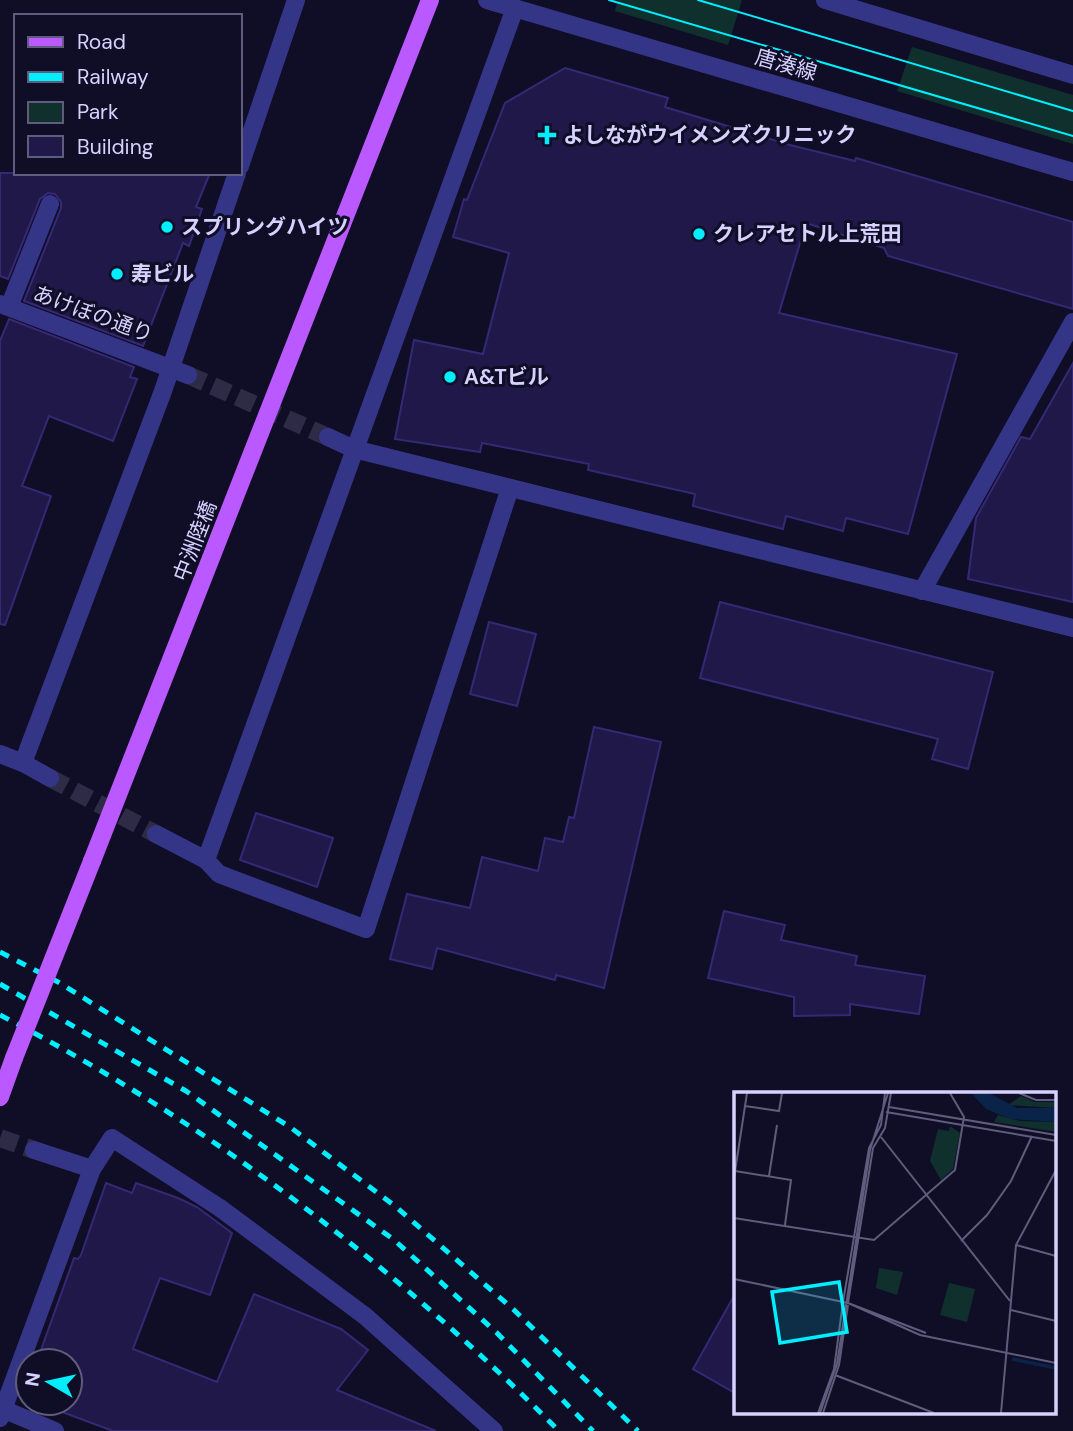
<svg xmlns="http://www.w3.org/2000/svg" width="1073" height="1431" viewBox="0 0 1073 1431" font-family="'DM Sans','Noto Sans JP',sans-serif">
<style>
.green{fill:#10302e}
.building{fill:#201848;stroke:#352975;stroke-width:2}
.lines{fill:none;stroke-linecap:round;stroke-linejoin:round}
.minor-tunnel{stroke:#2e2b47;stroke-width:18;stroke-dasharray:18 9;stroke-linecap:butt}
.minor{stroke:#353588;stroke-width:18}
.major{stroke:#ba59ff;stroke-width:18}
.tram{stroke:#00eefd;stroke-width:2}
.rail{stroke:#00eefd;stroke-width:5;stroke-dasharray:10 9;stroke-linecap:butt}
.major-bridge{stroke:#ba59ff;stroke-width:18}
.poi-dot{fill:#00eefd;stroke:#100d26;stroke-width:2.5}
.labels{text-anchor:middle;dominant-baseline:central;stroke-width:6;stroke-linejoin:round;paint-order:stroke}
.street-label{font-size:21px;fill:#d5d2ff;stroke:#100d26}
.poi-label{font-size:21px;font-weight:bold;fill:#d5d2ff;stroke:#100d26;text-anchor:start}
.inset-river{fill:none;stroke:#092349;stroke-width:3.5}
.inset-road{fill:none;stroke:#5f5c7d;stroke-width:2}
.view{fill:#00eefd;fill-opacity:0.15;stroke:#00eefd;stroke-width:3.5}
.inset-edge{fill:none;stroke:#d5d2ff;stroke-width:3.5}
</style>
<rect width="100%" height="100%" fill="#100d26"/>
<g class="green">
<path d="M618 0H742L728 45 615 11Z"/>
<path d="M912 47 1073 95V144L897 91Z"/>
</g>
<g class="building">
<path d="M565 68 668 98 665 107 790 145 855 161 856 158 1073 222V309L888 256 884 248 806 223 779 313 957 354 908 534 846 518 843 531 786 516 783 529 693 506 695 494 588 470 589 464 482 443 480 452 395 439 414 340 483 354 509 253 453 237 464 199 467 200 505 103Z"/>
<path d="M0 173H210L196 207 202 209 189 246 183 243 143 346 24 301 61 208V202L55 194 48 193 40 199 8 279 0 276Z"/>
<path d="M9 319 134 367 130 377 137 379 113 441 49 416 22 486 51 496 5 625 0 624V341Z"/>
<path d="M1073 363V602L968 579 976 518 1021 437 1030 439Z"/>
<path d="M720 602 993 672 968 769 932 759 938 739 700 678Z"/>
<path d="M489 622 536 634 517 706 470 694Z"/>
<path d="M594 727 661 742 604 988 556 975 555 980 437 948 432 969 390 959 407 894 470 908 482 857 538 871 545 838 563 842 569 817 574 818Z"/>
<path d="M256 813 333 838 317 887 240 860Z"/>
<path d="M724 911 785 925 781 940 857 956 855 965 925 976 919 1014 850 1004V1015L794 1016V997L708 978Z"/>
<path d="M106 1183 132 1193 136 1183 178 1198 197 1207 232 1233 210 1295 160 1278 133 1349 217 1382 254 1294 341 1329 368 1350 337 1390 436 1431H113L38 1403H70V1361H37L74 1258 78 1259 81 1255Z"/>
<path d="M735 1294V1393L693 1369Z"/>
</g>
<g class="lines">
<g class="minor-tunnel">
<path d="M188 375 328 437"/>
<path d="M50 778 156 834"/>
<path d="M0 1138 34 1150"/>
</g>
<g class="minor">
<path d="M487 0 1073 172"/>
<path d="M825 0 1073 75"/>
<path d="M240 166 296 0"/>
<path d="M0 304 188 375"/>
<path d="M9 307 50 204"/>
<path d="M328 437 354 449 1073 628"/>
<path d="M922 591 1073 322"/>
<path d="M0 754 23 763"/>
<path d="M50 778 23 763 163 391 237 173"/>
<path d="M156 834 206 860 515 8"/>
<path d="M206 860 219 874 366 929 510 488"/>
<path d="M34 1150 92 1169"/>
<path d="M0 1408 55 1431"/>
<path d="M0 1418 92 1169 112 1138 220 1208 365 1316 494 1431"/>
</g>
<g class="major">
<path d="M92 861 430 0"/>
<path d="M0 1097 14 1058"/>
</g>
<g class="tram">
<path d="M609 0 1073 136"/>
<path d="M698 0 1073 111"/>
</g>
<g class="rail">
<path d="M0 952 58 982 290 1127 395 1206 514 1310 638 1431"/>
<path d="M0 984 186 1091 393 1239 497 1333 593 1431"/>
<path d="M0 1015C209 1123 393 1264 559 1431"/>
</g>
<path class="major-bridge" d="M14 1058 92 861"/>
</g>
<g class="poi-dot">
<path d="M543.5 124.5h7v7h7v7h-7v7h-7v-7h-7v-7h7z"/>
<circle cx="167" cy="227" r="7"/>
<circle cx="699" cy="234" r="7"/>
<circle cx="117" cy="274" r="7"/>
<circle cx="450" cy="377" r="7"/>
</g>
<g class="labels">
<g class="street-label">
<text transform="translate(786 65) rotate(16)">唐湊線</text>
<text transform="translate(93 314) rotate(20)">あけぼの通り</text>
<text transform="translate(195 541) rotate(-69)">中洲陸橋</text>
</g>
<g class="poi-label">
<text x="563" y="135">よしながウイメンズクリニック</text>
<text x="181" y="227">スプリングハイツ</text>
<text x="713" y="234">クレアセトル上荒田</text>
<text x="131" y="274">寿ビル</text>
<text x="464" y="377">A&amp;Tビル</text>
</g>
</g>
<g transform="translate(734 1092)">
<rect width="322" height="322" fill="#100d26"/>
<path d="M287 4 301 10H322V16L274 13ZM264 23 286 29 322 30V40L260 30ZM216 34 226 41 219 77 207 88 196 69 204 37 215 39ZM145 176 169 180 163 203 142 196ZM215 191 241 197 233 230 206 223Z" fill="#10302e"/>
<path d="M237 1H255L283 16H322V30L276 27 252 17Z" fill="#092349"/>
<path class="inset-river" d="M278 267 322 276"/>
<path class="inset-road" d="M285 1 302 8H322M11 14 45 19 48 1M155 15 322 43M152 20 322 49M147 45 276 209M1 79 57 88 51 133M35 84 43 33M0 86 13 1M0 126 140 148 221 78 230 25 216 1M227 149 253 123 277 89 298 44M282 153 322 164M0 187 114 211 139 56 151 36 157 1M109 210 135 56 147 33 151 1M114 211 186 243 322 271M114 211 192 241M277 218 322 229M101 283 200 321M84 321 100 277 109 210M86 321 103 272 136 58 154 1M89 321 105 273 114 213M267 321 282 153 322 78"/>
<path class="view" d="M105 190 113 240 46 251 38 200Z"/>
<rect width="322" height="322" class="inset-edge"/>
</g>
<rect x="14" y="14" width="228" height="161" fill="#100d26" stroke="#5f5c7d" stroke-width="2"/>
<rect x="28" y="37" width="35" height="10" fill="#ba59ff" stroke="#5f5c7d" stroke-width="2"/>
<text x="77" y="49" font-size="21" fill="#d5d2ff">Road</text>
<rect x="28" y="72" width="35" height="10" fill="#00eefd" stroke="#5f5c7d" stroke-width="2"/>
<text x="77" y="84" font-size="21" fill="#d5d2ff">Railway</text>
<rect x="28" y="102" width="35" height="21" fill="#10302e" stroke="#5f5c7d" stroke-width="2"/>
<text x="77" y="119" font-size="21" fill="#d5d2ff">Park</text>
<rect x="28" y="136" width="35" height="21" fill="#201848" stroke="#5f5c7d" stroke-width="2"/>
<text x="77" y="154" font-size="21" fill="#d5d2ff">Building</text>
<g transform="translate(49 1382) rotate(279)"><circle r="33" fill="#100d26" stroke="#5f5c7d" stroke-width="2"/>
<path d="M0-5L12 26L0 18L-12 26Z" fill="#00eefd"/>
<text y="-10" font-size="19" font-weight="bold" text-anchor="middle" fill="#d5d2ff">N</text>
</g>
</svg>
